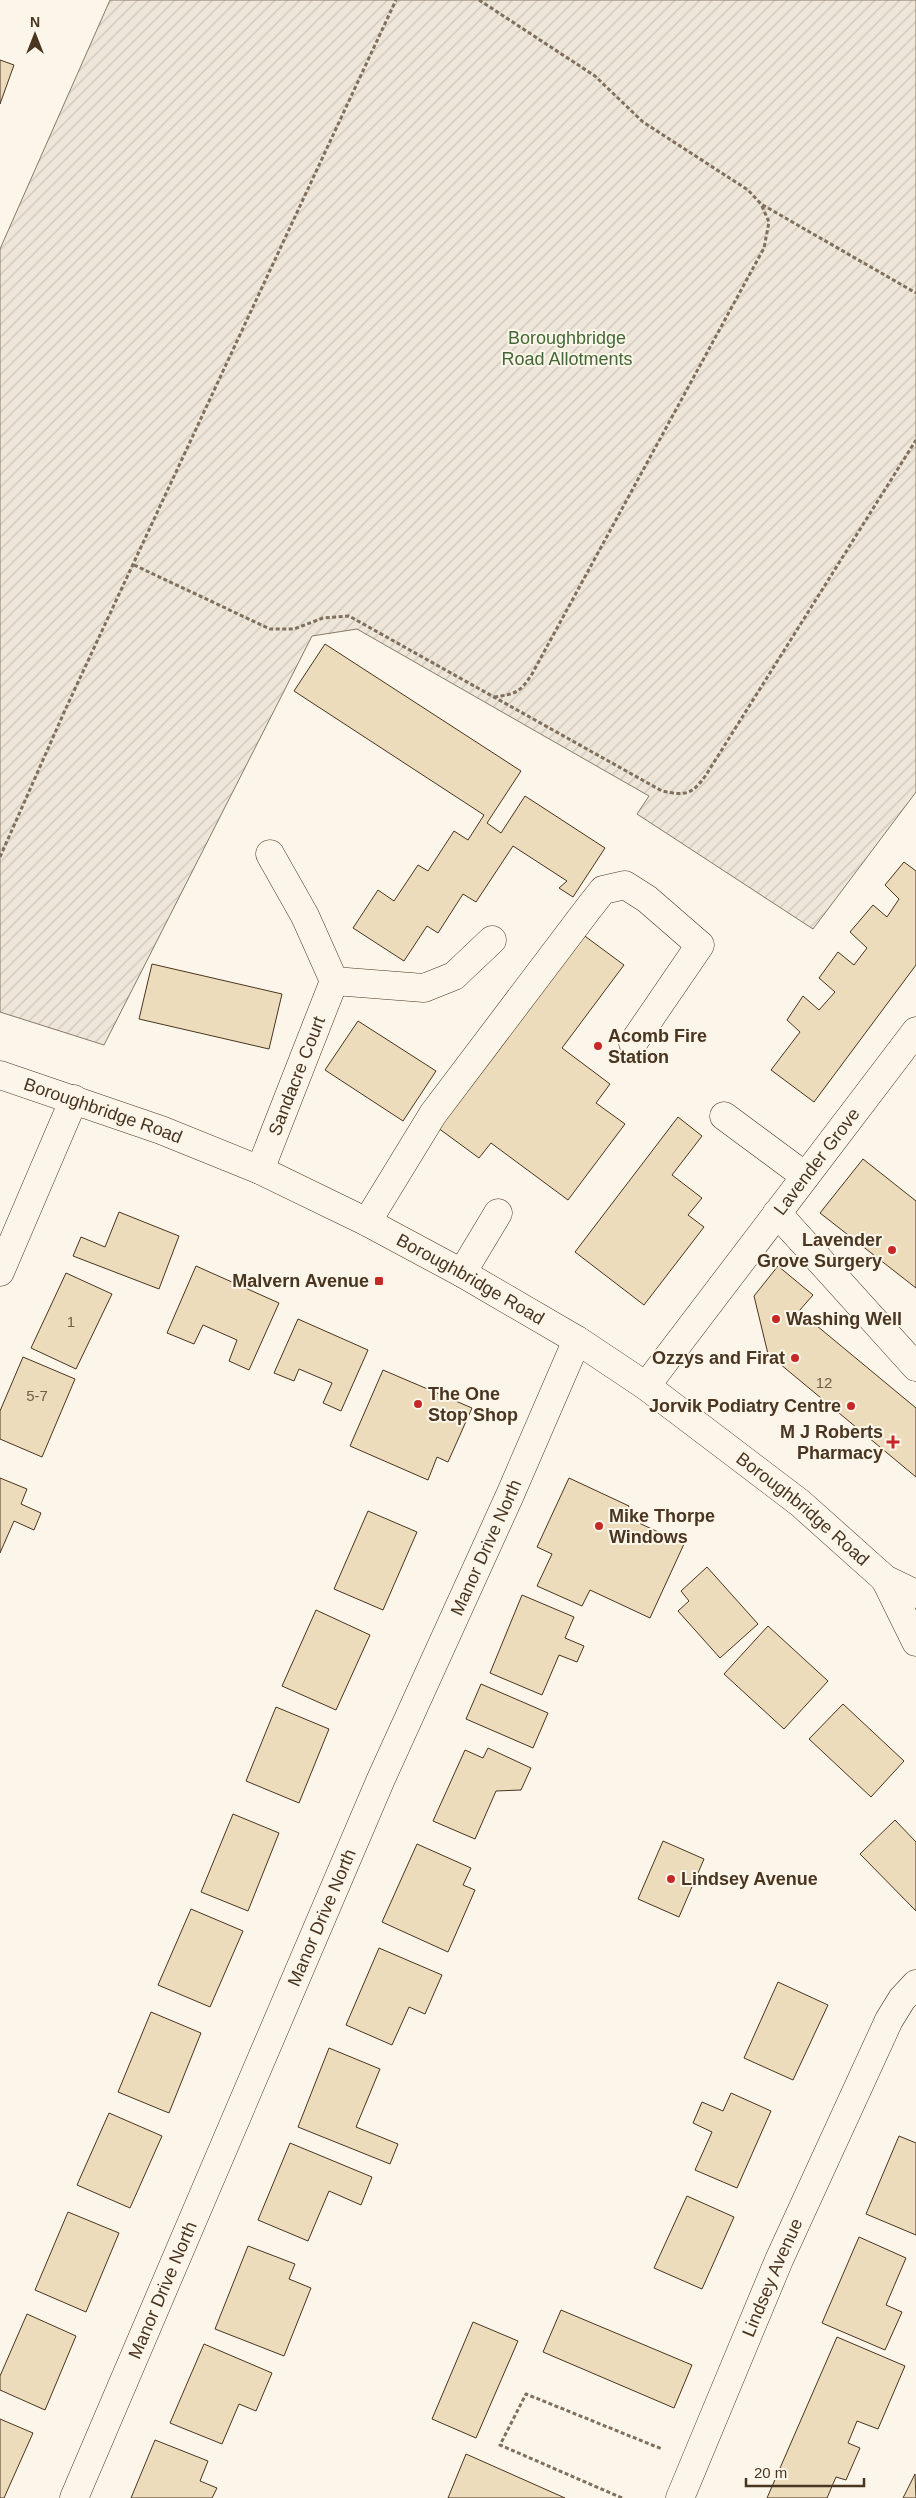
<svg xmlns="http://www.w3.org/2000/svg" width="916" height="2498" viewBox="0 0 916 2498" font-family="Arial,sans-serif">
<style>
.garden{fill:url(#garden-furrows);stroke:#887966}
.building{fill:#ecdcbc;stroke:#4a3520}
.lines{fill:none;stroke-linecap:round;stroke-linejoin:round}
.minor-casing{stroke:#4a3520;stroke-width:29}
.major-casing{stroke:#4a3520;stroke-width:29}
.path{stroke:#7f6f5c;stroke-width:3;stroke-dasharray:4 2.5;stroke-linecap:butt}
.minor{stroke:#fbf6e9;stroke-width:28}
.major{stroke:#fbf6e9;stroke-width:28}
.poi-dot{fill:#c62828;stroke:#fbf6e9;stroke-width:2}
.labels{text-anchor:middle;dominant-baseline:central;stroke-width:4;stroke-linejoin:round;paint-order:stroke}
.number-label{font-size:15px;fill:#725f47}
.park-label{font-size:18px;fill:#436837;stroke:#fbf6e9}
.poi-label{font-size:18px;font-weight:bold;fill:#4a3520;stroke:#fbf6e9;text-anchor:start}
.street-label{font-size:18px;fill:#4a3520;stroke:#fbf6e9}
</style>
<defs>
<pattern id="garden-furrows" width="10" height="10" patternUnits="userSpaceOnUse" patternTransform="scale(1.25)"><rect width="10" height="10" fill="#ede6d9"/><path d="M-1 1l2-2M0 10L10 0M9 11l2-2" fill="none" stroke="#cdc6ba"/></pattern>
</defs>
<rect width="100%" height="100%" fill="#fbf6e9"/>
<path class="garden" d="M110 0H916V792L813 929 637 814 649 796 357 629 312 636 104 1045 0 1012V249Z"/>
<g class="building">
<path d="M0 60 14 65 0 104Z"/>
<path d="M325 644 521 771 487 823 501 833 525 796 605 848 573 897 559 888 567 881 513 846 476 902 463 894 438 933 427 926 404 961 353 928 378 890 394 901 418 865 428 871 454 831 468 840 484 815 294 691Z"/>
<path d="M904 862 916 871V965L814 1102 771 1070 800 1032 787 1020 803 996 819 1010 835 992 819 978 838 952 854 965 867 948 850 932 873 905 887 917 899 899 885 885Z"/>
<path d="M578 931 624 965 562 1048 610 1084 596 1103 625 1124 568 1200 491 1143 479 1158 434 1125Z"/>
<path d="M152 964 282 994 269 1049 139 1019Z"/>
<path d="M358 1021 436 1071 403 1121 325 1070Z"/>
<path d="M678 1117 702 1136 672 1175 702 1198 688 1215 704 1227 644 1305 575 1252Z"/>
<path d="M863 1159 916 1201V1288L820 1213Z"/>
<path d="M119 1212 179 1236 159 1289 73 1256 81 1237 105 1247Z"/>
<path d="M196 1266 279 1303 249 1370 229 1361 237 1340 203 1325 194 1344 167 1333Z"/>
<path d="M778 1266 813 1295 799 1311 916 1408V1477L768 1354 754 1296Z"/>
<path d="M66 1273 112 1294 76 1369 31 1348Z"/>
<path d="M298 1319 368 1350 341 1411 323 1403 332 1383 299 1369 294 1381 274 1373Z"/>
<path d="M23 1357 75 1379 42 1457 0 1439V1411Z"/>
<path d="M383 1370 472 1408 448 1462 437 1457 428 1480 350 1446Z"/>
<path d="M0 1478 27 1489 21 1504 41 1513 34 1530 14 1521 0 1553Z"/>
<path d="M569 1478 629 1506 624 1516 684 1544 650 1618 590 1590 582 1606 537 1586 552 1554 537 1547Z"/>
<path d="M368 1511 417 1532 383 1610 334 1589Z"/>
<path d="M707 1567 758 1624 720 1658 678 1611 689 1601 681 1591Z"/>
<path d="M522 1595 574 1617 565 1638 584 1646 577 1662 559 1655 542 1695 490 1673Z"/>
<path d="M316 1610 370 1635 336 1710 282 1686Z"/>
<path d="M768 1626 828 1681 784 1729 724 1674Z"/>
<path d="M481 1684 548 1713 533 1748 466 1719Z"/>
<path d="M843 1704 904 1761 871 1797 809 1739Z"/>
<path d="M276 1707 329 1729 299 1803 246 1781Z"/>
<path d="M488 1748 531 1768 521 1790 496 1791 475 1839 433 1821 465 1750 483 1758Z"/>
<path d="M233 1814 279 1833 248 1911 201 1892Z"/>
<path d="M895 1820 916 1842V1911L860 1854Z"/>
<path d="M663 1841 704 1859 679 1917 638 1899Z"/>
<path d="M417 1844 471 1868 463 1885 475 1890 448 1952 382 1922Z"/>
<path d="M191 1909 243 1931 210 2007 158 1985Z"/>
<path d="M379 1948 442 1975 425 2014 409 2007 392 2045 346 2025Z"/>
<path d="M778 1982 828 2005 793 2080 744 2058Z"/>
<path d="M151 2012 201 2033 169 2113 118 2092Z"/>
<path d="M329 2048 380 2069 356 2127 398 2144 390 2164 298 2127Z"/>
<path d="M731 2093 771 2111 737 2188 695 2170 712 2132 693 2123 702 2102 723 2111Z"/>
<path d="M109 2113 162 2136 130 2208 77 2185Z"/>
<path d="M899 2136 916 2143V2235L866 2214Z"/>
<path d="M290 2143 372 2177 361 2205 329 2191 308 2241 258 2220Z"/>
<path d="M687 2196 734 2217 702 2289 654 2268Z"/>
<path d="M68 2212 119 2233 86 2312 35 2290Z"/>
<path d="M859 2237 906 2258 886 2305 902 2312 885 2350 822 2323Z"/>
<path d="M248 2246 295 2264 289 2279 311 2288 284 2356 215 2329Z"/>
<path d="M561 2310 692 2365 674 2408 543 2352Z"/>
<path d="M27 2314 76 2336 45 2410 0 2390V2376Z"/>
<path d="M473 2322 518 2341 476 2438 432 2419Z"/>
<path d="M837 2337 905 2366 878 2429 857 2421 848 2443 860 2448 846 2480 836 2477 827 2498H767Z"/>
<path d="M204 2344 272 2373 256 2411 239 2404 222 2444 170 2423Z"/>
<path d="M0 2419 33 2433 4 2498H0Z"/>
<path d="M155 2440 208 2461 200 2481 217 2488 212 2498H131Z"/>
<path d="M466 2454 565 2498H448Z"/>
<path d="M915 2474 916 2498H903Z"/>
</g>
<g class="lines">
<defs>
<g id="minor">
<path d="M270 854 305 916 334 981 424 988 454 976 492 940"/>
<path d="M724 1116 805 1176"/>
<path id="s1" d="M260 1170 334 981"/>
<path d="M777 1213 916 1367"/>
<path d="M367 1222 433 1114 588 909 603 890 625 885 647 899 700 945 633 1043"/>
<path d="M0 1272 74 1099"/>
<path d="M462 1273 498 1213"/>
<path id="s2" d="M646 1386 916 1031"/>
<path id="s3" d="M74 2498 381 1779 510 1495 577 1340"/>
<path id="s4" d="M680 2498 779 2260 889 2020 902 1999 916 1984"/>
</g>
<g id="major">
<path id="s5" d="M0 1075 161 1130 260 1170 367 1222 462 1273 577 1340 646 1386 800 1503 885 1579 916 1594"/>
<path d="M885 1579 916 1642"/>
</g>
</defs>
<use href="#minor" class="minor-casing"/>
<use href="#major" class="major-casing"/>
<g class="path">
<path d="M479 0 595 76 643 122 748 190 761 204 916 293"/>
<path d="M134 565 270 629H294L323 618 349 616 662 791C685 796 692 795 706 775L916 440"/>
<path d="M494 697C515 694 520 693 532 674L764 248 769 222 761 204"/>
<path d="M0 857 66 708 396 0"/>
<path d="M622 2498 500 2445 526 2394 662 2449"/>
</g>
<use href="#minor" class="minor"/>
<use href="#major" class="major"/>
</g>
<g class="poi-dot">
<circle cx="598" cy="1046" r="5"/>
<circle cx="892" cy="1250" r="5"/>
<rect x="374" y="1276" width="10" height="10" rx="2.5"/>
<circle cx="776" cy="1319" r="5"/>
<circle cx="795" cy="1358" r="5"/>
<circle cx="418" cy="1404" r="5"/>
<circle cx="851" cy="1406" r="5"/>
<path d="M890.5 1434.5h5v5h5v5h-5v5h-5v-5h-5v-5h5z"/>
<circle cx="599" cy="1526" r="5"/>
<circle cx="671" cy="1879" r="5"/>
</g>
<g class="labels">
<g class="number-label">
<text x="71" y="1321">1</text>
<text x="824" y="1382">12</text>
<text x="37" y="1395">5-7</text>
</g>
<g class="park-label">
<text x="567" y="338">Boroughbridge<tspan x="567" dy="21">Road Allotments</tspan></text>
</g>
<g class="poi-label">
<text x="608" y="1036">Acomb Fire<tspan x="608" dy="21">Station</tspan></text>
<text x="882" y="1240" text-anchor="end">Lavender<tspan x="882" dy="21">Grove Surgery</tspan></text>
<text x="369" y="1281" text-anchor="end">Malvern Avenue</text>
<text x="786" y="1319">Washing Well</text>
<text x="785" y="1358" text-anchor="end">Ozzys and Firat</text>
<text x="428" y="1394">The One<tspan x="428" dy="21">Stop Shop</tspan></text>
<text x="841" y="1406" text-anchor="end">Jorvik Podiatry Centre</text>
<text x="883" y="1432" text-anchor="end">M J Roberts<tspan x="883" dy="21">Pharmacy</tspan></text>
<text x="609" y="1516">Mike Thorpe<tspan x="609" dy="21">Windows</tspan></text>
<text x="681" y="1879">Lindsey Avenue</text>
</g>
<g class="street-label">
<text stroke="none"><textPath href="#s1" startOffset="101">Sandacre Court</textPath></text>
<text stroke="none"><textPath href="#s5" startOffset="109">Boroughbridge Road</textPath></text>
<text stroke="none"><textPath href="#s2" startOffset="282">Lavender Grove</textPath></text>
<text stroke="none"><textPath href="#s5" startOffset="514">Boroughbridge Road</textPath></text>
<text stroke="none"><textPath href="#s5" startOffset="919">Boroughbridge Road</textPath></text>
<text stroke="none"><textPath href="#s3" startOffset="1036">Manor Drive North</textPath></text>
<text stroke="none"><textPath href="#s3" startOffset="631">Manor Drive North</textPath></text>
<text stroke="none"><textPath href="#s4" startOffset="239">Lindsey Avenue</textPath></text>
<text stroke="none"><textPath href="#s3" startOffset="226">Manor Drive North</textPath></text>
</g>
</g>
<g transform="translate(35 35)" stroke="#fbf6e9" stroke-width="4" paint-order="stroke">
<path d="M0-4L9 19L0 12L-9 19Z" fill="#4a3520"/>
<text y="-8" font-size="14" font-weight="bold" text-anchor="middle" fill="#4a3520">N</text>
</g>
<path d="M746 2478v8h118v-8" fill="none" stroke="#4a3520" stroke-width="2.5"/>
<text x="754" y="2478" font-size="15" fill="#4a3520" stroke="#fbf6e9" stroke-width="4" paint-order="stroke">20 m</text>
</svg>
